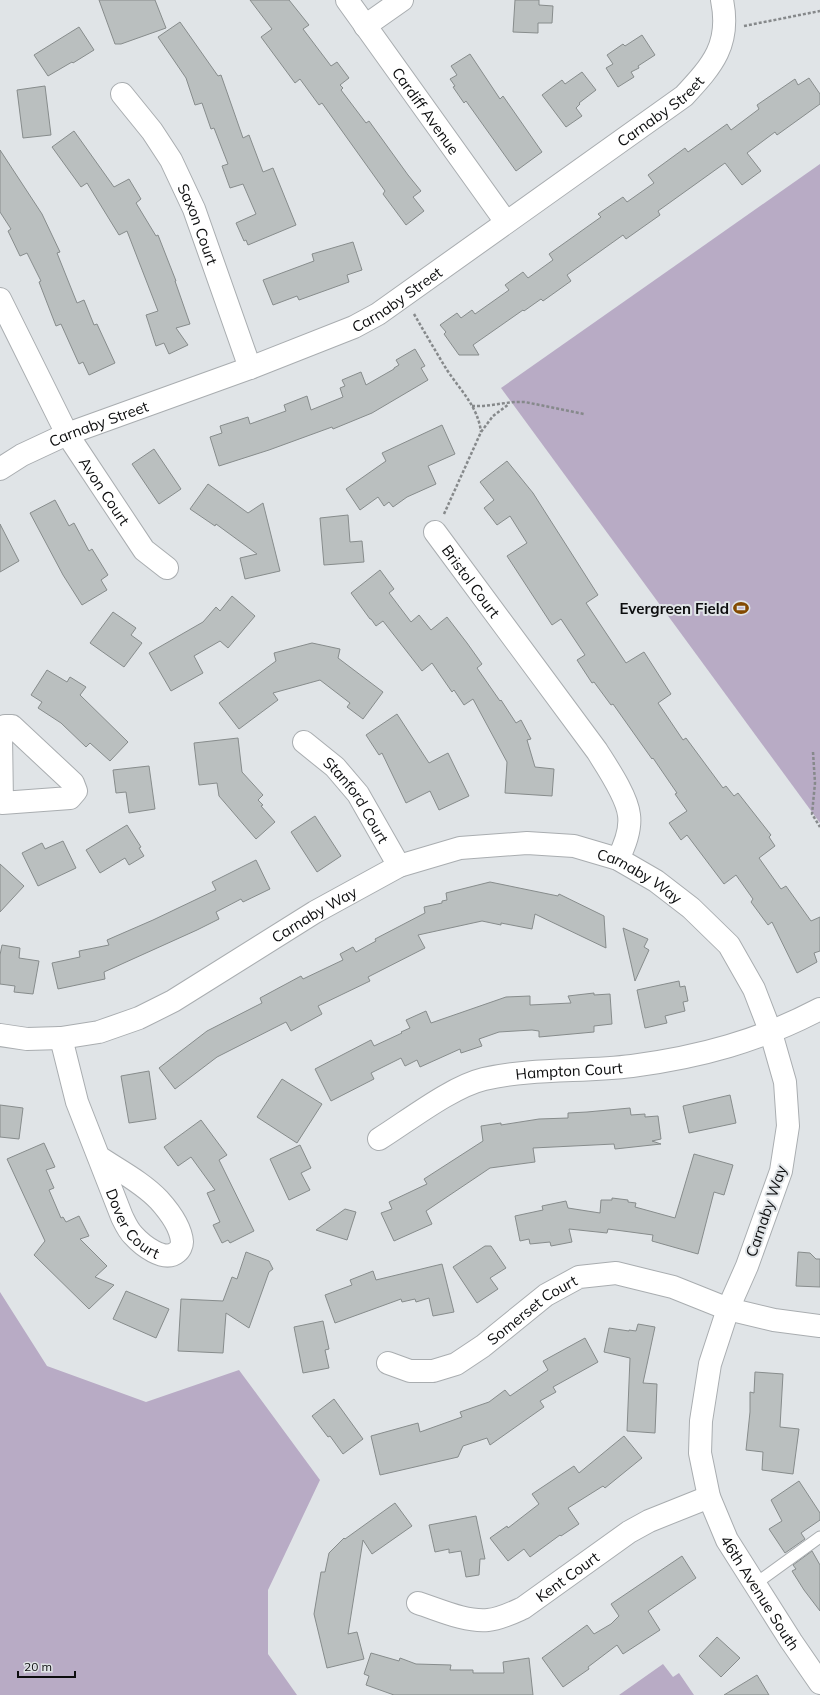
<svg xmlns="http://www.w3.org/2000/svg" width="820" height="1695" viewBox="0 0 820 1695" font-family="Mulish,sans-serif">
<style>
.green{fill:#b8abc5}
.building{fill:#babfbf;stroke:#878c8c}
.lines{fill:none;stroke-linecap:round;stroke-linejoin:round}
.service-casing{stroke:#a9adb0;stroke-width:13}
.minor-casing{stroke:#a9adb0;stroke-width:24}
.path{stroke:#86898b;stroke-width:2.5;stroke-dasharray:3 2;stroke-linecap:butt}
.service{stroke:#fff;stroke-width:11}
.minor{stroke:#fff;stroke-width:22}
.labels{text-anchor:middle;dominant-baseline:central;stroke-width:4;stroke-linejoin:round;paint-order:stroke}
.street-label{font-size:15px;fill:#0c0d0e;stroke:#e0e4e7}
.poi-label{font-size:15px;font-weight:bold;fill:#0c0d0e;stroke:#e0e4e7;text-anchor:end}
</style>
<rect width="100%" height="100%" fill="#e0e4e7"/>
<g class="green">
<path d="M820 164V823L501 388Z"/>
<path d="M0 1292 47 1366 146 1402 239 1370 320 1480 268 1590V1654L297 1695H0Z"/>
<path d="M663 1664 673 1677 679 1673 694 1695H619Z"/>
</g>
<g class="building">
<path d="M99 0H155L166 28 121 44H115Z"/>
<path d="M250 0H289L309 25 303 29 331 66 337 62 349 78 340 85 343 88 341 90 366 123 369 121 408 175 421 191 413 197 424 211 406 225 383 194 385 191 322 103 319 105 300 79 295 83 261 37 272 29Z"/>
<path d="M515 0H539V5L553 6 552 23H538V33L513 32Z"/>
<path d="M180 22 218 76 221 75 243 138 249 135 263 172 273 168 296 225 248 245 246 240 244 241 236 223 256 214 243 184 230 188 222 166 228 164 214 128 211 129 202 103 195 105 186 78 158 37Z"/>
<path d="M79 27 94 50 73 63 72 62 48 76 34 55Z"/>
<path d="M642 35 655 55 638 66 639 68 631 72 634 77 618 87 606 68 613 64 607 55 623 44 625 46Z"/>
<path d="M470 54 500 99 503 96 542 152 516 171 466 101 464 103 453 87 455 86 450 79 457 75 451 66Z"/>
<path d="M582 72 596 90 579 103 580 104 576 108 582 116 566 127 542 95 562 80 565 84Z"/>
<path d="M809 78 820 94V104L777 135 775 132 747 153 761 171 742 185 725 163 658 211 660 215 626 239 623 235 567 275 571 281 543 301 541 299 524 311 523 310 473 345 479 355H459L444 334 446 332 440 325 457 313 461 318 472 310 475 314 509 290 505 285 523 272 528 278 553 260 549 254 601 217 598 214 623 197 627 202 654 183 648 175 685 148 688 152 727 124 731 130 759 109 757 105 795 79 798 85Z"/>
<path d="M45 86 51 135 23 138 17 90Z"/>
<path d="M74 131 114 187 129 179 141 199 136 203 156 236 158 235 176 281H175L190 324 176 328 188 345 169 354 164 343 156 346 146 315 158 311 127 231 119 235 87 183 81 187 52 147Z"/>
<path d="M0 150 42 214 60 252 57 253 77 303 84 300 94 325 97 324 115 363 89 375 83 362 79 364 61 324 56 326 39 282 41 281 27 253 20 256 8 231 11 229 0 212Z"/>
<path d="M353 242 362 270 347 275 349 282 299 300 297 296 273 305 263 280 314 261 312 254Z"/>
<path d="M415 349 425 366 421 368 428 380 372 413 333 429 332 427 269 450 219 466 210 437 222 433 220 426 248 417 250 424 286 411 284 405 307 396 311 410 343 397 340 388 345 386 342 380 361 372 366 385 394 369V368L399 365 396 360Z"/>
<path d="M442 425 455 454 428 466 436 484 407 497 393 507 389 502 384 506 378 497 360 510 346 489 386 461 382 453Z"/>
<path d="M154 449 181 489 159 504 132 464Z"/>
<path d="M507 461 533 493 598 595 586 603 626 663 644 652 671 694 658 703 683 740 686 738 723 788 726 786 734 796 738 793 771 835 769 837 775 846 759 858 781 889 786 886 811 921 820 917V951L814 953 817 962 797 973 772 922 768 925 751 902 753 899 736 875 724 884 687 835 681 840 669 823 687 811 675 794 677 793 653 758 652 759 613 704 611 705 594 682 592 683 577 660 585 655 561 619 552 625 507 556 527 543 510 516 497 525 484 508 494 500 480 482Z"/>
<path d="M208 484 248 513 263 503 280 571 245 579 240 558 257 554 216 524 215 526 190 509Z"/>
<path d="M55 500 69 526 74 523 89 551 92 549 108 575 101 580 107 590 82 605 63 575 30 513Z"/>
<path d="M348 515 350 542 362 541 364 562 324 565 320 518Z"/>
<path d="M0 524 19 561 0 572Z"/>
<path d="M380 570 394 589 389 593 411 622 419 615 431 630 447 617 467 643 482 664 477 668 500 701 501 700 516 723 521 720 531 739 527 740 535 767 554 769 552 796 505 793 507 762 473 699 464 705 454 690 452 692 432 663 422 671 383 621 376 626 371 619H370L351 593Z"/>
<path d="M232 596 255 616 228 648 220 641 194 656 203 673 171 691 149 653 203 622 216 607 220 611Z"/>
<path d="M113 612 136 628 131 635 142 643 124 667 90 643Z"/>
<path d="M312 643 340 649 338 658 383 692 363 719 347 707 350 703 320 680 273 693 278 700 239 729 219 703 276 661 274 653Z"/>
<path d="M47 670 67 682 70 677 86 687 80 695 128 742 110 761 90 743 86 747 61 723 38 708 42 702 31 695Z"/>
<path d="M397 714 429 763 448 753 469 796 439 810 430 791 406 803 382 753 379 755 366 735Z"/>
<path d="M238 738 242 772 263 795 258 800 263 805 261 806 275 822 256 839 219 796 217 783 199 785 194 743Z"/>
<path d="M149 766 155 809 129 813 126 792 116 793 113 770Z"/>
<path d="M315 816 341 856 317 872 291 832Z"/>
<path d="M127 825 141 847 139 848 144 856 129 865 125 858 100 873 86 850Z"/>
<path d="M63 841 76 868 38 886 22 853 42 843 45 849Z"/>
<path d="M256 860 270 889 243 902 241 899 216 912 219 919 197 930 104 972 105 979 58 989 52 963 80 957 79 951 109 945 107 940 153 920 216 890 212 882Z"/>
<path d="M0 864 24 886 0 912Z"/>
<path d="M490 882 558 896 559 894 604 916 606 948 535 914 532 929 501 923V925L482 921 418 935 425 948 368 977 370 981 318 1006 322 1014 291 1031 286 1022 217 1057 175 1089 159 1068 207 1031 262 1003 260 998 301 976 303 979 343 960 340 954 353 947 356 952 376 941 375 939 425 913 424 907 442 903V901L447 900 446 893Z"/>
<path d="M623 928 648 939 644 947 649 950 635 981Z"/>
<path d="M2 945 20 948 19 958 39 961 33 994 14 992 15 986 0 984V955Z"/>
<path d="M679 981 680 987 685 986 688 1001 683 1002 685 1011 665 1016 667 1023 645 1028 637 990Z"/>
<path d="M594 993V995L610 994 612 1024 594 1026V1032L539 1037V1031L532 1030 499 1032 479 1039 482 1046 461 1053 460 1049 420 1067 417 1060 405 1066 401 1058 371 1073 374 1079 331 1101 315 1069 371 1040 374 1046 402 1033 401 1032 410 1028 406 1020 426 1011 431 1023 506 997 530 996V1005L571 1003 568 996Z"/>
<path d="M149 1071 156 1119 129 1123 121 1076Z"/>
<path d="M282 1079 322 1104 297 1143 257 1117Z"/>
<path d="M730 1095 736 1123 689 1133 683 1106Z"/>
<path d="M0 1105 23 1108 19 1139 0 1137Z"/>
<path d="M630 1108 631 1115 645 1114V1117L658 1116 661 1139 652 1141 661 1144 615 1149 614 1144 533 1148 535 1162 490 1168 426 1211 432 1224 394 1241 381 1213 392 1209 389 1202 427 1184 424 1179 483 1141 481 1126 501 1123V1125L539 1119 568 1118V1113L587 1112Z"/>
<path d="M201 1120 227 1155 219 1160 254 1231 230 1243 228 1240 222 1243 213 1225 220 1222 207 1193 215 1190 191 1157 178 1166 164 1147Z"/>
<path d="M44 1143 55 1167 46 1170 54 1188 49 1190 61 1218 63 1217 66 1222 79 1216 89 1236 80 1239 107 1266 95 1277 114 1285 89 1309 34 1255 45 1241 7 1159Z"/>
<path d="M300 1145 311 1168 301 1173 310 1190 289 1200 270 1159Z"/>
<path d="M694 1154 733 1165 724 1195 714 1192 698 1254 652 1241 653 1235 608 1229 607 1233 569 1229 572 1242 551 1246 550 1242 530 1244 529 1239 520 1241 515 1216 543 1210 542 1206 566 1201 568 1208 600 1213 601 1200H612V1198L628 1200V1202L636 1203 635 1207 675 1218Z"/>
<path d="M345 1209 356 1212 347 1240 316 1230Z"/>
<path d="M485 1246H491L506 1268 490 1278 498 1289 477 1303 453 1267Z"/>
<path d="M246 1252 269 1261 273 1269 269 1272 249 1328 226 1313 223 1353 178 1351 181 1299 223 1301 232 1277 237 1279Z"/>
<path d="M798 1252 810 1253 816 1259H820V1287L796 1286Z"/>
<path d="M442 1264 454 1312 433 1316 429 1298 416 1302 415 1299 402 1302 401 1299 335 1323 325 1295 352 1285 350 1280 373 1271 376 1280Z"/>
<path d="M126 1291 169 1309 156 1338 113 1319Z"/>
<path d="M323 1321 329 1349 325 1350 329 1368 303 1373 294 1327Z"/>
<path d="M638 1324 655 1327 643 1383 657 1384 655 1433 627 1431 630 1358 604 1352 609 1328 629 1331V1330L636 1331Z"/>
<path d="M585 1338 598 1362 553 1387 556 1392 540 1401 544 1407 490 1445 487 1438 463 1446 458 1457 380 1475 371 1436 418 1423 420 1432 462 1417 460 1412 489 1402 505 1390 510 1396 548 1370 543 1361Z"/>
<path d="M755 1372 783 1374 780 1427 799 1429 793 1474 762 1470 763 1452 746 1450 750 1412V1392L754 1393Z"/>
<path d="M334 1399 363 1439 343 1454 330 1436 328 1437 312 1416Z"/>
<path d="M624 1436 642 1458 605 1488 603 1486 568 1508 579 1524 561 1536 560 1535 530 1557 524 1549 508 1561 490 1538 507 1526 508 1528 539 1504 532 1494 574 1466 579 1473Z"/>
<path d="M799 1481 820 1513V1520L801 1533 805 1539 785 1553 769 1529 782 1521 771 1500Z"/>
<path d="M395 1503 412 1526 372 1554 363 1540 348 1634 357 1632 364 1659 327 1668 314 1614 321 1572H325L329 1553 344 1538 345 1539Z"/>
<path d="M476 1516 485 1559H480L479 1575 466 1577 461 1551 449 1553V1549L435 1552 429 1525Z"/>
<path d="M812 1551 820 1565V1611L804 1590 792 1571 796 1569 793 1565Z"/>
<path d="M682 1556 696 1578 648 1611 660 1630 623 1654 617 1645 588 1667 589 1669 563 1687 542 1658 587 1625 594 1634 611 1624 619 1616 611 1604Z"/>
<path d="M717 1637 740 1658 721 1677 699 1656Z"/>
<path d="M371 1653 399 1661 400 1658 416 1664 451 1665 450 1670H473V1673H504L503 1662 529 1658 533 1695H394L366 1685 369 1676 364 1674Z"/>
<path d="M757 1675 769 1695H724Z"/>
</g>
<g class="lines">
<defs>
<path id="service" d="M755 1584 820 1537"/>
<g id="minor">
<path id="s1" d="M347 0 506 222"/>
<path d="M365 26 402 0"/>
<path id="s2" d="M122 94 152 131 171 160 194 209 250 368"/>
<path id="s3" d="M0 299 67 434 144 550 167 568"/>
<path id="s4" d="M0 469 22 455 67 434 250 368 354 327 378 314 684 96C713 65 731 44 722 0"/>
<path id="s5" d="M435 532 597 751C607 767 627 796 629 815 631 829 624 847 618 859"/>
<path d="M5 726H12L73 783 76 791 70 798 2 803 1 736Z"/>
<path id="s6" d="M304 742 335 767 358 794 399 866"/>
<path id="s7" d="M0 1035 27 1039 61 1038 99 1032 139 1018 173 1001 315 912 399 866 460 848 527 843 574 846 618 859 656 881 691 908 729 945 754 989 771 1033 785 1082 788 1126 781 1171 747 1266 728 1309 710 1364 701 1421 700 1453 709 1497 727 1540 791 1641 820 1683"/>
<path id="s8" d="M61 1038 77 1102 122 1217C125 1223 128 1230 133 1235 142 1245 164 1263 177 1252 180 1250 182 1245 182 1242 181 1227 168 1210 159 1200 142 1182 118 1170 99 1157"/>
<path id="s9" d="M379 1139C408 1121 451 1087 484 1079 532 1068 583 1072 632 1066 700 1057 759 1041 820 1009"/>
<path id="s10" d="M388 1363 410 1371H433L456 1364 483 1346 546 1295 579 1277 616 1273 673 1287 728 1309 774 1320 820 1326"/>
<path id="s11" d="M418 1603C440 1610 465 1622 488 1620 500 1619 512 1613 523 1608L629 1532 649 1521 709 1497"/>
</g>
</defs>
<use href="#service" class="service-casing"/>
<use href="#minor" class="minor-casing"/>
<g class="path">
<path d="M744 26 820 11"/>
<path d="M414 314C425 333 436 352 447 370 461 391 478 407 481 432"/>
<path d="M472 406C490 407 507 401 525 402L584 414"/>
<path d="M444 514 481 432 493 416 509 404"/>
<path d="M813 752 815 783 812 814 820 827"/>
</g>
<use href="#service" class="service"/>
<use href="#minor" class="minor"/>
</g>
<defs>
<symbol id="stadium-bare" viewBox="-9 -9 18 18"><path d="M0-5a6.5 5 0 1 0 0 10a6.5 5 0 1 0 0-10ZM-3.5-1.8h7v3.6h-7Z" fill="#834900" stroke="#e0e4e7" stroke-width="2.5" paint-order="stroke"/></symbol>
</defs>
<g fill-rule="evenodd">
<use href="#stadium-bare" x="730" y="597" width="22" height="22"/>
</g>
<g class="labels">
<g class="street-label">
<text stroke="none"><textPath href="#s4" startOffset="757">Carnaby Street</textPath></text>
<text stroke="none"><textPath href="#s1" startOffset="136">Cardiff Avenue</textPath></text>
<text stroke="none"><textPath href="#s2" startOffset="152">Saxon Court</textPath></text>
<text stroke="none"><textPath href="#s4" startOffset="433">Carnaby Street</textPath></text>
<text stroke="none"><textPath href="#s4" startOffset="109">Carnaby Street</textPath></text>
<text stroke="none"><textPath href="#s3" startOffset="219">Avon Court</textPath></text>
<text stroke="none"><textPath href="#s5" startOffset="61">Bristol Court</textPath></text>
<text stroke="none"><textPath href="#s6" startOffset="79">Stanford Court</textPath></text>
<text stroke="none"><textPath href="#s7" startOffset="694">Carnaby Way</textPath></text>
<text stroke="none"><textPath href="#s7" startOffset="346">Carnaby Way</textPath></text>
<text stroke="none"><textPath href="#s9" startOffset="207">Hampton Court</textPath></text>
<text transform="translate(766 1211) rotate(-71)">Carnaby Way</text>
<text stroke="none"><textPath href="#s8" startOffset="201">Dover Court</textPath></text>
<text stroke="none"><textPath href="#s10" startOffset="164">Somerset Court</textPath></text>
<text stroke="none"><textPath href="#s11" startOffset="164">Kent Court</textPath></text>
<text stroke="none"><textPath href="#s7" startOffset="1496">46th Avenue South</textPath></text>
</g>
<g class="poi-label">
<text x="729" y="608">Evergreen Field</text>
</g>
</g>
<path d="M18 1671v6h57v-6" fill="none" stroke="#0c0d0e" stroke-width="2"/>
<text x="24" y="1671" font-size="12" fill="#0c0d0e" stroke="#e0e4e7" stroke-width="3" paint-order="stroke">20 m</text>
</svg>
